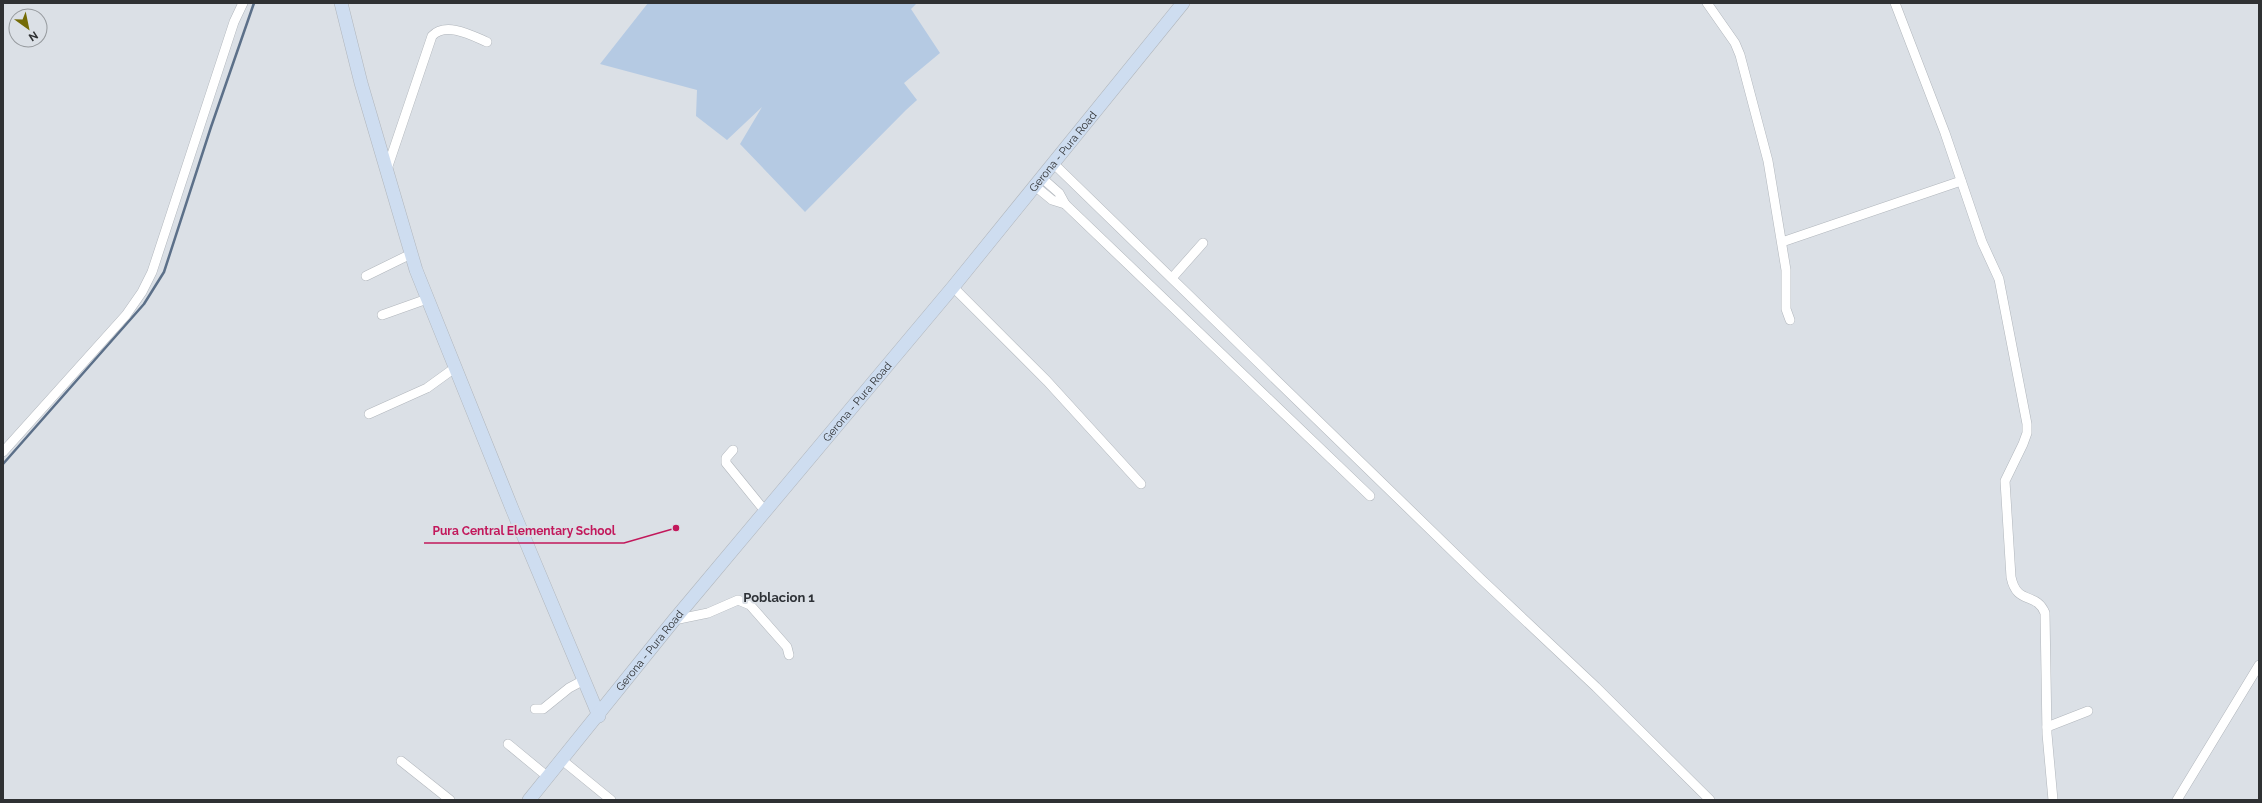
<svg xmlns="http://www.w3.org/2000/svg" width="2262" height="803" viewBox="0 0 2262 803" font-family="Raleway,sans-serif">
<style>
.green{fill:#b5cae3}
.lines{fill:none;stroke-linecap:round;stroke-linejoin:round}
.stream{stroke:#5c7089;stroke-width:2.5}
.street-casing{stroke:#b1b6bc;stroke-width:10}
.secondary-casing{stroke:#b1b6bc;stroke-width:14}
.street{stroke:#fff;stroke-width:9}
.secondary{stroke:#ceddf0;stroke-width:13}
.labels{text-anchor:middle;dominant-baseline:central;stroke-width:4;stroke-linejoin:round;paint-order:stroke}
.street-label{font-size:11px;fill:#2f3133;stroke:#dbe0e6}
.quarter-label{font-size:13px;font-weight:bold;fill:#2e3237;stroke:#dbe0e6}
.leader{fill:none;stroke:#c2185b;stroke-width:1.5}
.callout-dot{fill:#c2185b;stroke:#dbe0e6;stroke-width:1.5}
.callout-label{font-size:12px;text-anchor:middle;font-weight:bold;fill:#c2185b;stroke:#dbe0e6;stroke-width:4;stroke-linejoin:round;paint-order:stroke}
</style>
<rect width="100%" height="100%" fill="#dbe0e6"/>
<path class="green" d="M648 3H917L911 9 940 53 904 83 917 100 906 110 805 212 740 144 762 107 727 140 696 116 697 90 600 64Z"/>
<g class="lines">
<path class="stream" d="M3 464 144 304 164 272 211 127 254 3"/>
<defs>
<g id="street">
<path d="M1707 3 1735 43 1740 55 1768 161 1786 270V309L1790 320"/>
<path d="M1895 3 1945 133 1982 242 1999 279 2027 424V433L2023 444 2005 481 2011 577C2017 606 2036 591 2045 613L2047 734 2053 800"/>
<path d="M1054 164 1480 578 1596 687 1710 800"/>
<path d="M386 172 432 36C446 21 473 36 487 42"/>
<path d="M1042 178 1059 193 1065 204"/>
<path d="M1035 186 1052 200 1065 204 1370 496"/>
<path d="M1782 242 1961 181"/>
<path d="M366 276 411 254"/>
<path d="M1172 278 1203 243"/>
<path d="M953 287 1047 381 1141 484"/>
<path d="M382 315 427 299"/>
<path d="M369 414 427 388 456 367"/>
<path d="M733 450 726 458V463L765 511"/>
<path d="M3 452 126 315 142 292 152 272 234 22 243 3"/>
<path d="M674 620 708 613 738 600 750 605 787 647 789 655"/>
<path d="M535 709H543L569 688 584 680"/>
<path d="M2047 727 2088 711"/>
<path d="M508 744 548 777"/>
<path d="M562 760 611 800"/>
<path d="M401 761 450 800"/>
<path d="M2177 800 2259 665"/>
</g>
<g id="secondary">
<path d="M341 3 361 83 416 270 513 511 599 716"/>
<path id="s1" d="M529 800 674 620 953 287 1183 3"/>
</g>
</defs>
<use href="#street" class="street-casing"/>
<use href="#secondary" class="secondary-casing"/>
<use href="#street" class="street"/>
<use href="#secondary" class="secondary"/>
</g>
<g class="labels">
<g class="street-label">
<text stroke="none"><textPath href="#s1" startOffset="840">Gerona - Pura Road</textPath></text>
<text stroke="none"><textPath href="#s1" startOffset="516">Gerona - Pura Road</textPath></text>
<text stroke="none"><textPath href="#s1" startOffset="192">Gerona - Pura Road</textPath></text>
</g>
<g class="quarter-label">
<text x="779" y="597">Poblacion 1</text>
</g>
</g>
<path class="leader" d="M676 528L624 543H424"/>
<circle class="callout-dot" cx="676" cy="528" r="4"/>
<g class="callout-label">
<text x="524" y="535">Pura Central Elementary School</text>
</g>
<rect width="2262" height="803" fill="none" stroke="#2f3133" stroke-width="8"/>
<g transform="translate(28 28) rotate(147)"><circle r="19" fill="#dbe0e6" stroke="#969a9e"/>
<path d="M0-3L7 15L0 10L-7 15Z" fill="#746b06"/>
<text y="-6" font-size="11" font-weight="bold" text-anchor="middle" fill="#2f3133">N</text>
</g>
</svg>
